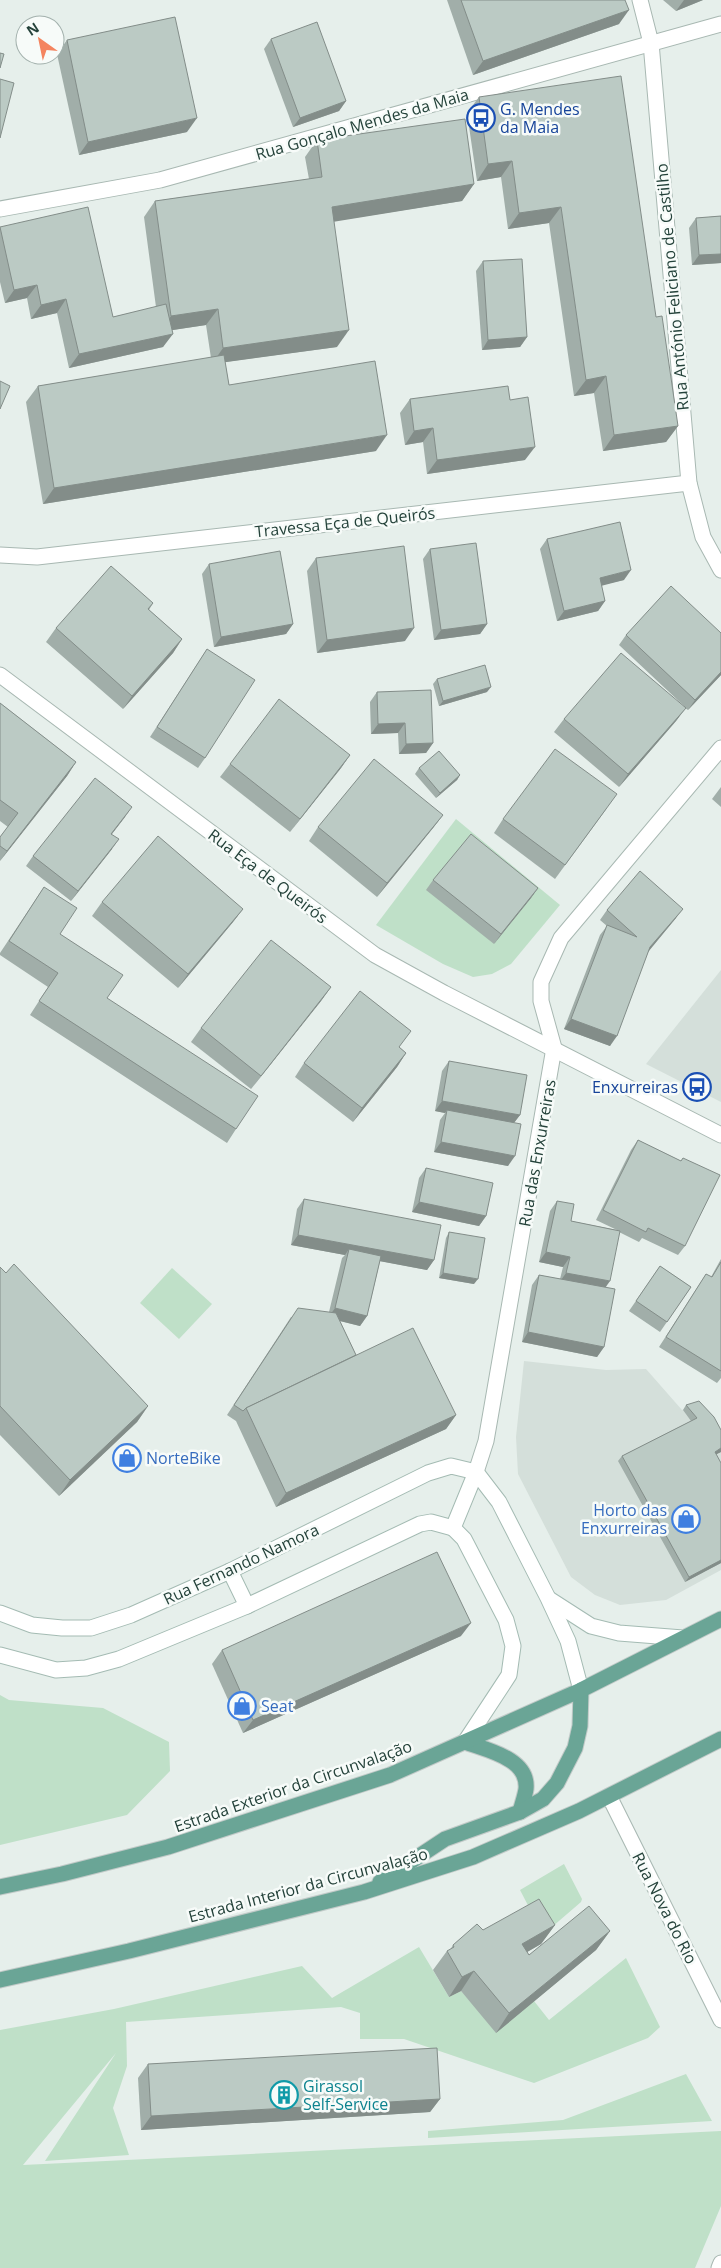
<svg xmlns="http://www.w3.org/2000/svg" width="721" height="2268" viewBox="0 0 721 2268" font-family="'Open Sans',sans-serif">
<style>
.built{fill:#d4dfda}
.green{fill:#bfe0c8}
.lines{fill:none;stroke-linecap:round;stroke-linejoin:round}
.minor-casing{stroke:#a8b8b2;stroke-width:17}
.secondary-casing{stroke:#a4bbb3;stroke-width:17}
.primary-casing{stroke:#c2cac8;stroke-width:17}
.minor{stroke:#fff;stroke-width:15}
.secondary{stroke:#fff;stroke-width:15}
.primary{stroke:#6aa596;stroke-width:15}
.wall{fill:#a1aea9}
.shaded-wall{fill:#838d89}
.building{fill:#bbcac4;stroke:#838d89}
.labels{text-anchor:middle;dominant-baseline:central;stroke-width:5;stroke-linejoin:round;paint-order:stroke}
.transit-label{font-size:16px;fill:#164399;stroke:#f7fbf9;text-anchor:start}
.street-label{font-size:16px;fill:#24423a;stroke:#f7fbf9}
.shop-label{font-size:16px;fill:#366cbe;stroke:#f7fbf9;text-anchor:start}
.culture-label{font-size:16px;fill:#0d838f;stroke:#f7fbf9;text-anchor:start}
</style>
<rect width="100%" height="100%" fill="#e6efeb"/>
<g class="built">
<path d="M721 970V1102L646 1064Z"/>
<path d="M524 1361 606 1370 646 1369 682 1410 696 1406 721 1441V1570L666 1600 620 1605 595 1595 571 1577 518 1474 516 1437Z"/>
</g>
<g class="green">
<path d="M456 819 560 905 511 964 492 974 473 977 443 964 376 925Z"/>
<path d="M172 1268 212 1304 179 1339 140 1303Z"/>
<path d="M0 1695 9 1700 103 1708 169 1742 170 1771 127 1815 0 1845Z"/>
<path d="M564 1864 582 1899 581 1902 538 1939 532 1913 520 1890Z"/>
<path d="M419 1947 449 1997 461 1991 469 2000 534 2001 549 2020 626 1958 660 2027 648 2038 534 2083 404 2039H360V2013L341 2007 126 2022 127 2066 113 2108 129 2155 45 2161 116 2053 23 2165 721 2131V2206L695 2268H0V2030L114 2009 302 1966 332 1998Z"/>
<path d="M686 2074 712 2121 428 2138V2131L563 2120Z"/>
</g>
<g class="lines">
<defs>
<g id="minor">
<path d="M640 0 651 43 689 483 703 537 721 570"/>
<path d="M0 209 160 180 721 24"/>
<path d="M0 555 37 557 689 483"/>
<path d="M0 675 375 955 444 993 721 1135"/>
<path d="M476 1472 486 1441 554 1048 541 1001V982L561 938 721 748"/>
<path d="M609 1796 721 2020"/>
<path d="M719 2268 721 2263"/>
</g>
<g id="secondary">
<path d="M476 1472 499 1502 548 1598 568 1641 581 1690"/>
<path d="M453 1528 464 1539 506 1620 513 1646 509 1675 465 1742"/>
<path d="M453 1528 476 1472"/>
<path d="M230 1571 247 1606"/>
<path d="M549 1599 591 1626 619 1633 683 1638"/>
<path d="M0 1613 32 1625 62 1628H91L131 1615 230 1571 428 1473 451 1466 476 1472"/>
<path d="M0 1655 56 1670 86 1668 119 1659 247 1606 420 1524 431 1522 453 1528"/>
</g>
<g id="primary">
<path d="M465 1742C486 1750 529 1758 526 1789 525 1796 522 1804 520 1812"/>
<path d="M380 1882 445 1839 520 1812 543 1799 557 1783 575 1748 580 1726 581 1690"/>
<path d="M0 1887 62 1874 168 1847 390 1775 581 1690 721 1619"/>
<path d="M0 1980 129 1951 364 1892 473 1857 579 1811 721 1739"/>
</g>
</defs>
<use href="#minor" class="minor-casing"/>
<use href="#secondary" class="secondary-casing"/>
<use href="#primary" class="primary-casing"/>
<use href="#minor" class="minor"/>
<use href="#secondary" class="secondary"/>
<use href="#primary" class="primary"/>
</g>
<g class="wall">
<path d="M447 0H625L619 24 473 75Z"/>
<path d="M663 0H703L676 11Z"/>
<path d="M271 39 346 101 339 111 293 127 264 49Z"/>
<path d="M67 40 187 132 79 155 57 54Z"/>
<path d="M479 97 656 317 678 426 666 442 603 451 594 393 574 396 549 223 508 229 501 177 477 181 467 113Z"/>
<path d="M317 140 474 184 462 201 334 221 337 347 225 362 229 385 376 451 43 504 26 402 38 386 211 358 206 325 172 330 163 347 69 368 57 313 31 319 27 298 5 303 0 282V227L113 317 156 307 144 217 155 201 309 179 305 157Z"/>
<path d="M721 216V263L692 265 689 228 696 218Z"/>
<path d="M483 261 527 337 520 347 482 350 476 271Z"/>
<path d="M410 399 510 400 525 460 427 474 423 442 405 445 400 413Z"/>
<path d="M547 539 624 580 601 585 605 601 598 611 557 621 540 549Z"/>
<path d="M430 549 487 624 480 634 434 640 423 559Z"/>
<path d="M316 558 405 641 317 653 307 571Z"/>
<path d="M209 564 293 624 286 634 214 647 202 574Z"/>
<path d="M153 603 149 610 182 639 173 653 123 709 46 642 56 628Z"/>
<path d="M721 633V675L688 710 685 708 676 721 619 787 554 732 564 719 684 706 619 645 626 635Z"/>
<path d="M207 649 205 758 198 768 150 737Z"/>
<path d="M437 679 487 692 439 706 433 684Z"/>
<path d="M377 692 433 743 426 753 399 754 398 733 371 734 370 702Z"/>
<path d="M0 703 76 762 67 776 0 861V837L8 827 0 821Z"/>
<path d="M350 755 341 768 290 832 220 777 230 764Z"/>
<path d="M419 768 460 775 457 780 436 798 415 774Z"/>
<path d="M721 787V807L712 799Z"/>
<path d="M607 808 555 879 494 833 503 819Z"/>
<path d="M443 815 433 828 377 897 309 841 318 827Z"/>
<path d="M125 817 112 834V849L71 901 26 866 33 856Z"/>
<path d="M433 880 538 888 531 898 494 944 426 890Z"/>
<path d="M44 887 60 934 107 998 236 1129 227 1143 30 1015 48 987 0 955V953Z"/>
<path d="M102 902 243 909 233 922 178 988 92 916Z"/>
<path d="M607 910 676 918 649 950 610 1046 564 1029 600 935 607 926 600 920Z"/>
<path d="M331 987 321 1001 251 1089 191 1042 201 1028Z"/>
<path d="M399 1047 406 1053 397 1067 353 1122 295 1077 304 1063Z"/>
<path d="M449 1061 520 1115 514 1123 508 1166 434 1152 440 1120 445 1113 435 1111 442 1071Z"/>
<path d="M638 1140 681 1161 683 1158 685 1246 678 1255 642 1238 639 1242 619 1232 605 1287 604 1347 597 1357 522 1342 532 1285 539 1275 560 1279 563 1267 539 1262 550 1211 557 1201 571 1221 617 1230 596 1220 631 1150Z"/>
<path d="M426 1168 486 1216 479 1226 412 1212 419 1178Z"/>
<path d="M304 1199 434 1260 427 1270 380 1261 367 1316 360 1326 340 1321 356 1355 456 1415 446 1429 276 1507 236 1421 227 1415 291 1317 329 1312 342 1258 345 1255 291 1245 297 1209Z"/>
<path d="M449 1232 474 1284 439 1278 446 1238Z"/>
<path d="M721 1259V1378L717 1383 659 1347 706 1274 711 1277Z"/>
<path d="M660 1266 691 1287 660 1332 629 1311Z"/>
<path d="M0 1267 148 1406 137 1422 59 1496 0 1435Z"/>
<path d="M686 1405 721 1430V1452L716 1454 721 1563 685 1582 618 1461 622 1456 691 1421 683 1410Z"/>
<path d="M461 1636 243 1733 212 1664 222 1650Z"/>
<path d="M555 1925 541 1944 527 1952 529 1955 610 1931 596 1950 496 2033 461 1991 449 1997 433 1970 447 1951 450 1950 453 1945 483 1930Z"/>
<path d="M148 2064 440 2099 430 2112 141 2130 138 2078Z"/>
</g>
<g class="shaded-wall">
<path d="M684 0H703L676 11Z"/>
<path d="M629 10 619 24 473 75 483 61Z"/>
<path d="M346 101 339 111 293 127 300 118Z"/>
<path d="M197 118 187 132 79 155 88 142Z"/>
<path d="M512 161 501 177 477 181 488 164Z"/>
<path d="M474 184 462 201 320 224 332 207Z"/>
<path d="M561 207 549 223 508 229 519 213Z"/>
<path d="M721 254V263L692 265 699 255Z"/>
<path d="M37 285 27 298 5 303 14 290Z"/>
<path d="M66 299 57 313 31 319 41 305Z"/>
<path d="M218 309 206 325 160 332 171 316Z"/>
<path d="M349 330 337 347 212 364 223 348Z"/>
<path d="M173 334 163 347 69 368 79 354Z"/>
<path d="M527 337 520 347 482 350 488 340Z"/>
<path d="M606 376 594 393 574 396 586 380Z"/>
<path d="M678 426 666 442 603 451 614 435Z"/>
<path d="M433 428 423 442 405 445 414 431Z"/>
<path d="M387 435 376 451 43 504 54 488Z"/>
<path d="M535 447 525 460 427 474 437 460Z"/>
<path d="M631 570 624 580 593 588 600 578Z"/>
<path d="M605 601 598 611 557 621 564 611Z"/>
<path d="M293 624 286 634 214 647 221 637Z"/>
<path d="M487 624 480 634 434 640 441 630Z"/>
<path d="M414 628 405 641 317 653 327 640Z"/>
<path d="M182 639 173 653 123 709 132 696Z"/>
<path d="M721 672V675L688 710 695 700Z"/>
<path d="M491 687 487 692 439 706 443 701Z"/>
<path d="M686 708 676 721 619 787 628 774Z"/>
<path d="M405 723 398 733 371 734 378 724Z"/>
<path d="M433 743 426 753 399 754 406 744Z"/>
<path d="M350 755 341 768 290 832 300 819Z"/>
<path d="M76 762 67 776 0 861 7 851Z"/>
<path d="M460 775 457 780 436 798 440 793Z"/>
<path d="M132 807 125 817 104 844 111 834Z"/>
<path d="M443 815 433 828 377 897 387 883Z"/>
<path d="M119 839 112 849 71 901 78 891Z"/>
<path d="M538 888 531 898 494 944 501 934Z"/>
<path d="M243 909 233 922 178 988 188 974Z"/>
<path d="M683 909 676 918 644 957 650 947Z"/>
<path d="M331 987 321 1001 251 1089 261 1076Z"/>
<path d="M571 1019 617 1036 610 1046 564 1029Z"/>
<path d="M406 1053 397 1067 353 1122 362 1108Z"/>
<path d="M442 1101 520 1115 513 1124 447 1110 445 1113 435 1111Z"/>
<path d="M441 1142 515 1156 508 1166 434 1152Z"/>
<path d="M419 1202 486 1216 479 1226 412 1212Z"/>
<path d="M298 1235 434 1260 427 1270 347 1255 349 1249 345 1255 291 1245Z"/>
<path d="M546 1252 570 1257 563 1267 539 1262Z"/>
<path d="M443 1273 478 1279 474 1284 439 1278Z"/>
<path d="M566 1273 610 1281 603 1291 559 1283Z"/>
<path d="M335 1308 367 1316 360 1326 328 1318Z"/>
<path d="M528 1332 604 1347 597 1357 522 1342Z"/>
<path d="M148 1406 137 1422 59 1496 70 1480Z"/>
<path d="M456 1415 446 1429 276 1507 286 1493Z"/>
<path d="M721 1448V1452L711 1457 715 1452Z"/>
<path d="M721 1560V1563L685 1582 689 1577Z"/>
<path d="M471 1623 461 1636 243 1733 253 1720Z"/>
<path d="M555 1925 541 1944 508 1963 522 1944Z"/>
<path d="M610 1931 596 1950 496 2033 509 2013Z"/>
<path d="M474 1971 461 1991 449 1997 462 1977Z"/>
<path d="M440 2099 430 2112 141 2130 151 2116Z"/>
</g>
<g class="building">
<path d="M461 0H625L629 10 483 61Z"/>
<path d="M175 17 197 118 88 142 67 40Z"/>
<path d="M317 22 346 101 300 118 271 39Z"/>
<path d="M0 53 4 54 0 68Z"/>
<path d="M621 76 656 317 662 316 678 426 614 435 606 376 586 380 561 207 519 213 512 161 488 164 479 97Z"/>
<path d="M0 79 14 83 0 138Z"/>
<path d="M465 119 474 184 332 207 349 330 223 348 218 309 171 316 155 201 322 177 317 140Z"/>
<path d="M88 207 113 317 166 304 173 334 79 354 66 299 41 305 37 285 14 290 0 227Z"/>
<path d="M721 216V254L699 255 696 218Z"/>
<path d="M522 259 527 337 488 340 483 261Z"/>
<path d="M224 355 229 385 375 361 387 435 54 488 38 386Z"/>
<path d="M0 381 10 386 0 409Z"/>
<path d="M508 386 510 400 528 397 535 447 437 460 433 428 414 431 410 399Z"/>
<path d="M620 522 631 570 600 578 605 601 564 611 547 539Z"/>
<path d="M476 543 487 624 441 630 430 549Z"/>
<path d="M404 546 414 628 327 640 316 558Z"/>
<path d="M280 551 293 624 221 637 209 564Z"/>
<path d="M111 566 153 603 148 609 182 639 132 696 56 628Z"/>
<path d="M671 586 721 633V672L695 700 626 635Z"/>
<path d="M207 649 255 680 205 758 157 727Z"/>
<path d="M621 653 686 708 628 774 564 719Z"/>
<path d="M485 665 491 687 443 701 437 679Z"/>
<path d="M431 690 433 743 406 744 405 723 378 724 377 692Z"/>
<path d="M279 699 350 755 300 819 230 764Z"/>
<path d="M0 703 76 762 7 851 0 846V837L18 813 0 800Z"/>
<path d="M555 749 617 794 565 865 503 819Z"/>
<path d="M439 751 460 775 440 793 419 768Z"/>
<path d="M374 759 443 815 387 883 318 827Z"/>
<path d="M95 778 132 807 111 834 119 839 78 891 33 856Z"/>
<path d="M471 834 538 888 501 934 433 880Z"/>
<path d="M158 836 243 909 188 974 102 902Z"/>
<path d="M640 871 683 909 650 947 617 1036 571 1019 607 925 637 937 607 910Z"/>
<path d="M44 887 77 908 60 934 123 975 107 998 258 1096 236 1129 39 1001 58 973 9 941Z"/>
<path d="M271 940 331 987 261 1076 201 1028Z"/>
<path d="M360 991 411 1031 399 1047 406 1053 362 1108 304 1063Z"/>
<path d="M449 1061 527 1075 520 1115 442 1101Z"/>
<path d="M447 1110 521 1124 515 1156 441 1142Z"/>
<path d="M638 1140 681 1161 683 1158 720 1175 685 1246 648 1228 646 1232 603 1210Z"/>
<path d="M426 1168 493 1183 486 1216 419 1202Z"/>
<path d="M304 1199 441 1225 434 1260 298 1235Z"/>
<path d="M557 1201 574 1204 571 1221 620 1231 610 1281 566 1273 570 1257 546 1252Z"/>
<path d="M449 1232 485 1238 478 1279 443 1273Z"/>
<path d="M349 1249 381 1256 367 1316 335 1308Z"/>
<path d="M721 1262V1371L666 1337 706 1274 712 1277Z"/>
<path d="M14 1264 148 1406 70 1480 0 1406V1267L6 1273Z"/>
<path d="M660 1266 691 1287 667 1322 636 1301Z"/>
<path d="M539 1275 615 1289 604 1347 528 1332Z"/>
<path d="M298 1308 336 1313 356 1355 246 1408 243 1411 234 1405Z"/>
<path d="M413 1328 456 1415 286 1493 246 1408Z"/>
<path d="M699 1401 714 1417 721 1430V1448L715 1452 721 1463V1560L689 1577 622 1456 697 1418 686 1405Z"/>
<path d="M437 1552 471 1623 253 1720 222 1650Z"/>
<path d="M539 1899 555 1925 522 1944 529 1955 589 1906 610 1931 509 2013 474 1971 462 1977 447 1951 454 1947 453 1945 477 1924 483 1930Z"/>
<path d="M437 2048 440 2099 151 2116 148 2064Z"/>
</g>
<defs>
<symbol id="bus-ring" viewBox="-11 -11 22 22"><circle r="9.5" fill="#f7fbf9" stroke="#1a4fb4" stroke-width="1.5"/><path d="M-5-6H5V4H4V6H2V4H-2V6H-4V4H-5ZM-3.5-4V0h7V-4ZM-3.5 1.2v1.5H-2V1.2ZM2 1.2v1.5H3.5V1.2Z" fill="#1a4fb4"/></symbol>
<symbol id="shop-ring" viewBox="-11 -11 22 22"><circle r="9.5" fill="#f7fbf9" stroke="#3f7fe0" stroke-width="1.5"/><path d="M-5-2.5h2.3a2.7 3.5 0 0 1 5.4 0H5L5.5 6h-11ZM-1.5-2.5h3a1.5 2.3 0 0 0-3 0Z" fill="#3f7fe0"/></symbol>
<symbol id="building-ring" viewBox="-11 -11 22 22"><circle r="9.5" fill="#f7fbf9" stroke="#0f9aa8" stroke-width="1.5"/><path d="M-4-6H4V6H1V3H-1V6H-4ZM-2.5-4.3h1.7v1.8h-1.7ZM.8-4.3h1.7v1.8H.8ZM-2.5-1h1.7V.8h-1.7ZM.8-1h1.7V.8H.8Z" fill="#0f9aa8"/></symbol>
</defs>
<g fill-rule="evenodd">
<use href="#bus-ring" x="465" y="102" width="32" height="32"/>
<use href="#bus-ring" x="681" y="1071" width="32" height="32"/>
<use href="#shop-ring" x="111" y="1442" width="32" height="32"/>
<use href="#shop-ring" x="670" y="1503" width="32" height="32"/>
<use href="#shop-ring" x="226" y="1690" width="32" height="32"/>
<use href="#building-ring" x="268" y="2079" width="32" height="32"/>
</g>
<g class="labels">
<g class="transit-label">
<text x="500" y="109">G. Mendes<tspan x="500" dy="18">da Maia</tspan></text>
<text x="678" y="1087" text-anchor="end">Enxurreiras</text>
</g>
<g class="street-label">
<text transform="translate(362 124) rotate(-16)">Rua Gonçalo Mendes da Maia</text>
<text transform="translate(672 287) rotate(-95)">Rua António Feliciano de Castilho</text>
<text transform="translate(345 522) rotate(-6)">Travessa Eça de Queirós</text>
<text transform="translate(268 876) rotate(37)">Rua Eça de Queirós</text>
<text transform="translate(537 1153) rotate(-80)">Rua das Enxurreiras</text>
<text transform="translate(241 1564) rotate(-25)">Rua Fernando Namora</text>
<text transform="translate(293 1786) rotate(-19)">Estrada Exterior da Circunvalação</text>
<text transform="translate(308 1885) rotate(-15)">Estrada Interior da Circunvalação</text>
<text transform="translate(665 1908) rotate(63)">Rua Nova do Rio</text>
</g>
<g class="shop-label">
<text x="146" y="1458">NorteBike</text>
<text x="667" y="1510" text-anchor="end">Horto das<tspan x="667" dy="18">Enxurreiras</tspan></text>
<text x="261" y="1706">Seat</text>
</g>
<g class="culture-label">
<text x="303" y="2086">Girassol<tspan x="303" dy="18">Self-Service</tspan></text>
</g>
</g>
<g transform="translate(40 40) rotate(327)"><circle r="24" fill="#f7fbf9" stroke="#a3b1ad"/>
<path d="M0-4L9 19L0 12L-9 19Z" fill="#f4845f"/>
<text y="-8" font-size="14" font-weight="bold" text-anchor="middle" fill="#24423a">N</text>
</g>
</svg>
